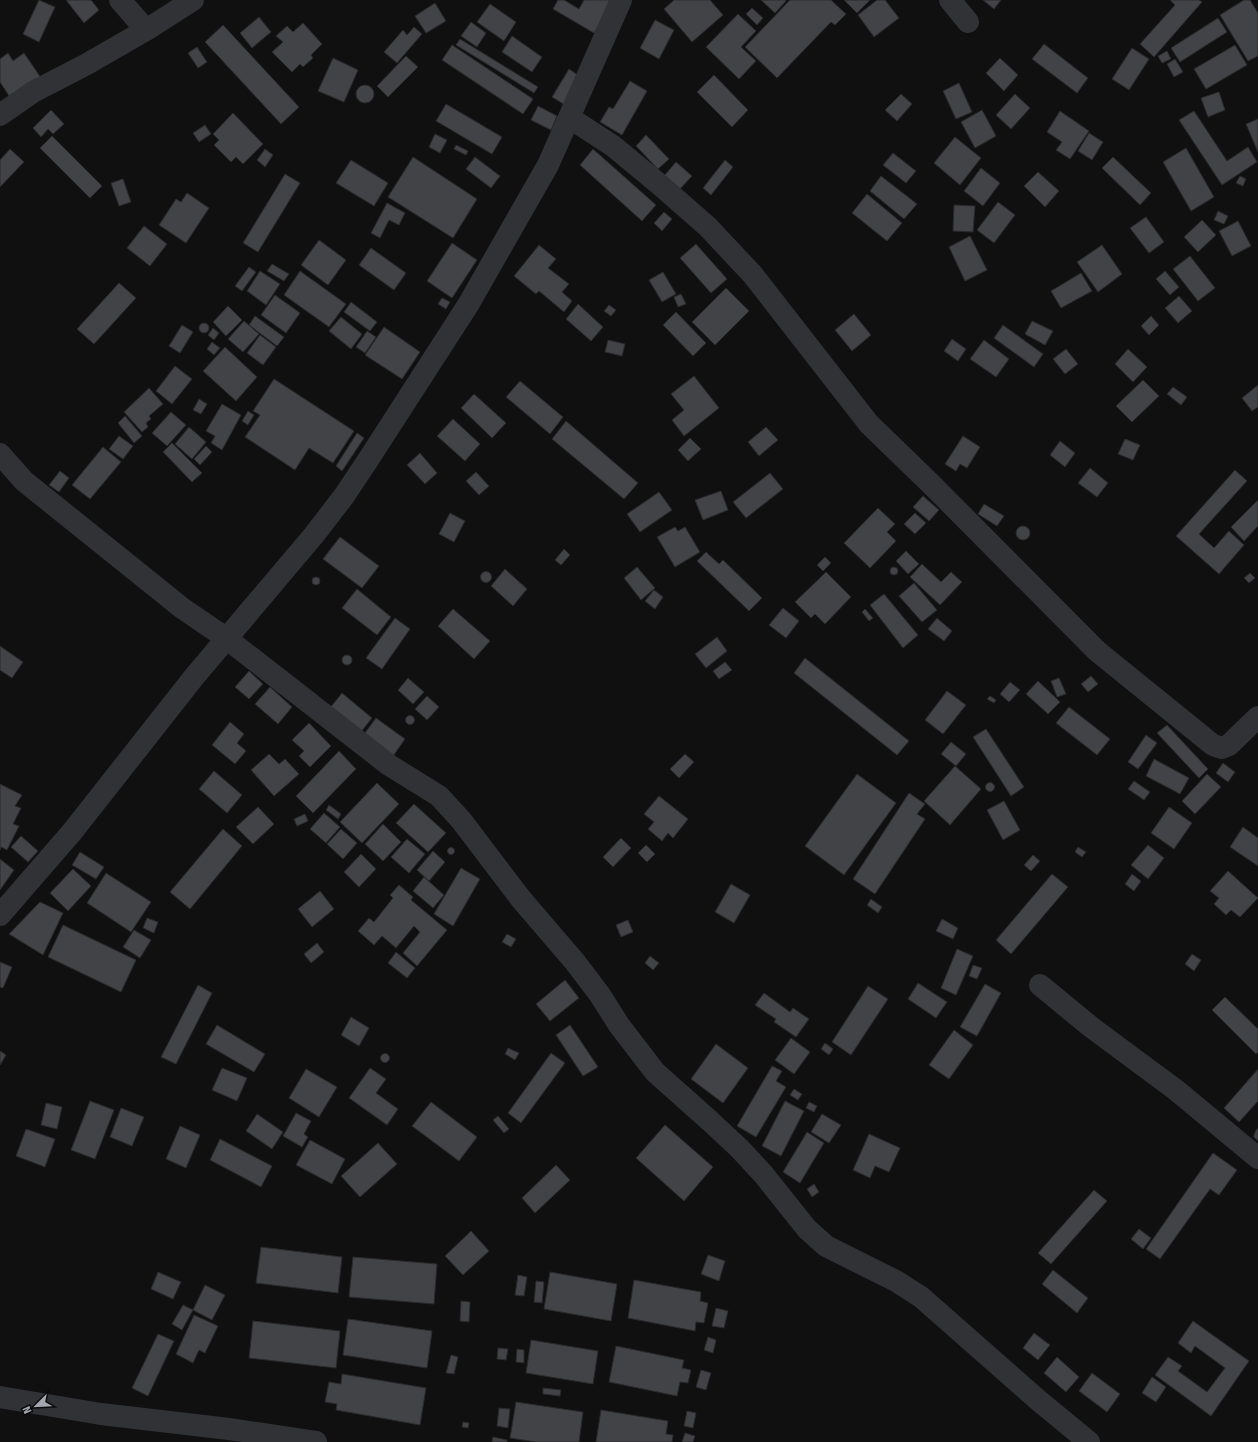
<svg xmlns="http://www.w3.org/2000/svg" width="1258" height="1442" font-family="'Fira Sans Condensed',sans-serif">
  <rect width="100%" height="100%" fill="#101011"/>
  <g fill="#424346" stroke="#2a2a2c">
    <polygon points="39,0 55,7 39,42 23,34"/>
    <polygon points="66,0 91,0 99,10 84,23"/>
    <polygon points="558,0 564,0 579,9 584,0 614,0 594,33 553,9"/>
    <polygon points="674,0 710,0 723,15 692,42 664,9"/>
    <polygon points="761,0 785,0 786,1 775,13"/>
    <polygon points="790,0 831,0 846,14 835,25 831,22 777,78 745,47"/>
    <polygon points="844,0 870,0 857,13"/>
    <polygon points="877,0 885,0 899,18 874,37 858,15"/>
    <polygon points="983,0 1001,0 994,9"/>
    <polygon points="1170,0 1199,0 1202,2 1154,57 1140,44 1175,5"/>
    <polygon points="1244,0 1250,0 1258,13 1258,56 1248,61 1220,15"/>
    <polygon points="435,3 446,21 426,33 415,16"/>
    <polygon points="490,4 516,22 504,41 477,22"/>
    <polygon points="752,8 763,18 757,25 746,14"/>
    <polygon points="738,14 756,31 741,47 756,61 739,79 706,47"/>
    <polygon points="259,17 271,32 252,48 240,33"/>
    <polygon points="1218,18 1227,32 1180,62 1171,48"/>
    <polygon points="655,20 674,30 659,59 640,48"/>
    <polygon points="471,22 486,33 477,47 461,36"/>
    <polygon points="303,23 322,44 311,55 313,58 303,67 300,64 292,72 272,52 283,42 276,36 287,26 293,32"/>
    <polygon points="223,25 299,107 281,124 205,42"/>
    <polygon points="414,27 422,34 397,63 384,52 403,30 407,35"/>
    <polygon points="512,36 542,57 532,72 502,52"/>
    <polygon points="460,39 538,87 534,93 456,45"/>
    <polygon points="1044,44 1088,78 1077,93 1032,59"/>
    <polygon points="452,45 533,99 523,114 442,60"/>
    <polygon points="1235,45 1247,65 1206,89 1194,69"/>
    <polygon points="197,47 207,62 198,68 188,53"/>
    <polygon points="1132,48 1149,59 1129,90 1112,79"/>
    <polygon points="1167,51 1171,59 1162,63 1158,56"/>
    <polygon points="8,53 13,61 24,53 41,78 11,99 0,82 0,59"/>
    <polygon points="406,56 418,67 388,97 377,86"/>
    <polygon points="333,58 358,70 344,102 318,91"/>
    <polygon points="1000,58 1018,75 1004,91 986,73"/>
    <polygon points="1175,59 1183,72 1174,77 1167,64"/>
    <polygon points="569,69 582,78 565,105 552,97"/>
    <polygon points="714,75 748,110 732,127 697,92"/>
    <polygon points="630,81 647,91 622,135 600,122 609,107 613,109"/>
    <polygon points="959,83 972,112 956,119 943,91"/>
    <circle cx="365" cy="94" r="9"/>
    <polygon points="1219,92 1225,110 1208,117 1201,98"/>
    <polygon points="901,94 912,104 897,121 885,110"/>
    <polygon points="1015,94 1030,108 1011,129 996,115"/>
    <polygon points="446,104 502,137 492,154 436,121"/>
    <polygon points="538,106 557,116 551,130 531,120"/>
    <polygon points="51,110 64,124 53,134 48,129 41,137 33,128"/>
    <polygon points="982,110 996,136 975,148 961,122"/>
    <polygon points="1060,111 1089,131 1070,159 1056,150 1062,142 1047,132"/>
    <polygon points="1194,111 1227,161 1248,147 1257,162 1222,185 1179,120"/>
    <polygon points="233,113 263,144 243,164 236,157 231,162 214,145 219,140 213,134"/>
    <polygon points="1258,119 1258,152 1246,124"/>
    <polygon points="205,125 211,134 199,142 193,133"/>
    <polygon points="1089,133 1103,142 1092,160 1078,151"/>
    <polygon points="435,134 447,140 440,153 429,147"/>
    <polygon points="646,135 669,159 658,169 636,146"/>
    <polygon points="52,136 102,186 90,198 40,148"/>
    <polygon points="955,137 981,158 960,185 934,163"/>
    <polygon points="456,145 468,151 466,155 454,149"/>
    <polygon points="1186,148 1214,197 1191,211 1163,162"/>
    <polygon points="10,149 24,162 0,187 0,160"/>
    <polygon points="265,149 273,155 265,167 257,160"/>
    <polygon points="593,149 656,205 642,221 580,165"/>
    <polygon points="893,153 916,171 906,183 883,165"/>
    <polygon points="413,157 477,199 453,238 388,197"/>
    <polygon points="475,157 500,176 491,188 466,169"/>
    <polygon points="1113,157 1151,193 1140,205 1102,168"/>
    <polygon points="351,160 388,183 374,206 336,183"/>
    <polygon points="725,160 733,167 711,195 703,188"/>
    <polygon points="676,162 692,176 679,190 664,176"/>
    <polygon points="981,168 1000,183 983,206 964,191"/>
    <polygon points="1038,172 1059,191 1045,207 1024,186"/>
    <polygon points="285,174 300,183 258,252 243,243"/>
    <polygon points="881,176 917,204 904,219 870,191"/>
    <polygon points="1240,176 1246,179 1243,186 1236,183"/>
    <polygon points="123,179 131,202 119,206 111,183"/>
    <polygon points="187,193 209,208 186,243 159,225 176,199 181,202"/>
    <polygon points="867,194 902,223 887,241 852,213"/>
    <polygon points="998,202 1015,215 994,243 977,230"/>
    <polygon points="387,203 405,213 399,225 389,220 380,238 371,233"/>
    <polygon points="954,205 975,206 973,232 953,231"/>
    <polygon points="1218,211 1228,216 1224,224 1214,220"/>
    <polygon points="664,212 672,219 662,231 654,223"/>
    <polygon points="1146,217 1164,242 1149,253 1130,228"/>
    <polygon points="1202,220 1216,235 1198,252 1184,237"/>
    <polygon points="1238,221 1251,246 1232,256 1219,231"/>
    <polygon points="144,226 167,244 150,266 127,248"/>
    <polygon points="970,236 987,270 965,281 949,247"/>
    <polygon points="319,240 346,260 328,285 301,265"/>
    <polygon points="452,243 477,260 452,298 427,281"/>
    <polygon points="696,244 727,279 711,293 680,258"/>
    <polygon points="539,245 556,259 548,268 569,284 562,292 572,301 564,312 539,291 536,294 514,276"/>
    <polygon points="1102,245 1122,274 1098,292 1077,262"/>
    <polygon points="371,248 406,273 394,290 359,265"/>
    <polygon points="1190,256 1215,288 1198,301 1173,269"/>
    <polygon points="272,264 289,274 284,281 267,271"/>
    <polygon points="249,267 256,272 242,291 235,286"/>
    <polygon points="260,271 280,284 266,305 247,291"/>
    <polygon points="300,271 346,304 329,327 284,295"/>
    <polygon points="1165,271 1179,287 1170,295 1156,279"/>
    <polygon points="663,272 676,294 662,302 649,280"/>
    <polygon points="1081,273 1092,291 1061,308 1051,291"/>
    <polygon points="119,283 136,298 94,344 77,329"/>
    <polygon points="726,288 749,311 715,345 692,322"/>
    <polygon points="681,294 686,304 678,307 674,297"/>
    <polygon points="275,295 300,313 286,333 261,315"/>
    <polygon points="1179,296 1192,311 1178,323 1165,308"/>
    <polygon points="442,298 450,302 446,309 438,304"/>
    <polygon points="351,302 377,322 370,331 344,312"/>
    <polygon points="578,304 603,327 591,341 566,319"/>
    <polygon points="609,305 616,310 611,316 604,311"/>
    <polygon points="228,306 242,320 226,336 213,322"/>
    <polygon points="676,312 706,343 693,356 663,325"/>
    <polygon points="854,314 871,335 852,351 835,330"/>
    <polygon points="255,316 284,337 277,346 249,325"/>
    <polygon points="1151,316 1159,325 1149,335 1141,326"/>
    <polygon points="341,317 362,334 351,349 329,331"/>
    <polygon points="244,321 259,334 243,352 228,339"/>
    <polygon points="1032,321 1053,331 1045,345 1025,334"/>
    <circle cx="204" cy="328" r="5"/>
    <polygon points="182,325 193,332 180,353 169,346"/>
    <polygon points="1003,325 1043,354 1034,367 994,338"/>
    <polygon points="384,327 420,352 402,379 365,355"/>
    <polygon points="213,328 219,333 214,340 208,335"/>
    <polygon points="367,331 376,337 365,353 356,347"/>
    <polygon points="260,335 276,347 263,365 247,353"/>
    <polygon points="952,339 966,349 958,361 944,351"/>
    <polygon points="608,340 625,344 622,356 605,352"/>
    <polygon points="984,340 1009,359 996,377 970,359"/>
    <polygon points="212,342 220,348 214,355 207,349"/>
    <polygon points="225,347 257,377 236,401 203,371"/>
    <polygon points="1066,349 1078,364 1065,374 1053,359"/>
    <polygon points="1128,349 1147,367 1133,382 1115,364"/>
    <polygon points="175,366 192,379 172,404 156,391"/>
    <polygon points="694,376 719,408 684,436 672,420 684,410 671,394"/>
    <polygon points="274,379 354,431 333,463 309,448 295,470 245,437 260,415 253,411"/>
    <polygon points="1143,380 1159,396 1132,422 1116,406"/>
    <polygon points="520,381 563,417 550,434 506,397"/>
    <polygon points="1258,385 1258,407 1252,411 1242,398"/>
    <polygon points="1173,387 1187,397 1181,405 1167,394"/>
    <polygon points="149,388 163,404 149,416 151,419 146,423 148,427 142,432 124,412"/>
    <polygon points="474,394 506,423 492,438 461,408"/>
    <polygon points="199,399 207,404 201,414 193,410"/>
    <polygon points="222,404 241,415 222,450 211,443 215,436 206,431"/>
    <polygon points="248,411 254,415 248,425 242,421"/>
    <polygon points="171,412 186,425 167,446 152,433"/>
    <polygon points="125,416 142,436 134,443 118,423"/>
    <polygon points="453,419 480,444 465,461 437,436"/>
    <polygon points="566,421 638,483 624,499 552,439"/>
    <polygon points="189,427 206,442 192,459 175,444"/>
    <polygon points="766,427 778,440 759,456 748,442"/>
    <polygon points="357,433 364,438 342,471 336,466"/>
    <polygon points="119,436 133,446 123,459 109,449"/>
    <polygon points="963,436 980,447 967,468 960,464 956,471 945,464"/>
    <polygon points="690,438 701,449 688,461 678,450"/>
    <polygon points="1125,439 1140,445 1133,460 1118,454"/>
    <polygon points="1060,441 1075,453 1065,467 1050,455"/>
    <polygon points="172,443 202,473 192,482 163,452"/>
    <polygon points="206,446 212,452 200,465 194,459"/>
    <polygon points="103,447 121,462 90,499 72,485"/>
    <polygon points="420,453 437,473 425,484 407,465"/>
    <polygon points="1090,468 1108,483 1097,497 1078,483"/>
    <polygon points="1235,470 1247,481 1199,534 1214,548 1229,531 1244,545 1219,574 1176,536"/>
    <polygon points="60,471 69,478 59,492 49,485"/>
    <polygon points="476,472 489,486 479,495 466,481"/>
    <polygon points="770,473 783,489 746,518 733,502"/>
    <polygon points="721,491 728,510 703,520 695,500"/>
    <polygon points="659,492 672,510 640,532 627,514"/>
    <polygon points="923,496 939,510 929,521 913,507"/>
    <polygon points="1258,500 1258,526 1244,541 1231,527"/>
    <polygon points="984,504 1004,516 997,526 978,514"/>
    <polygon points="878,508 895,524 887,532 896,541 870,568 844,543"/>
    <polygon points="450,513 465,521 454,542 439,534"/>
    <polygon points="915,513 926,523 915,534 904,524"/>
    <circle cx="1023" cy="533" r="7"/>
    <polygon points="675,527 678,531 685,527 700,552 675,567 657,537"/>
    <polygon points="340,537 379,566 362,588 323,559"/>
    <polygon points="564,549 570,555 561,565 555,560"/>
    <polygon points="906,551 919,564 908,574 896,561"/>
    <polygon points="706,552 719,564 723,560 762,598 749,611 697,561"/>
    <polygon points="825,557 831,563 823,571 817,565"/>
    <polygon points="922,564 941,582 951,572 962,582 940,605 910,577"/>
    <circle cx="894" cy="571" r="4"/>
    <polygon points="637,567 655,588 641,600 624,578"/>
    <polygon points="505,569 527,589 513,606 491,586"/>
    <circle cx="486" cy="577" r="5.5"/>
    <polygon points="826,572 851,597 825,624 815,614 811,618 795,602"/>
    <polygon points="1250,573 1255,578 1249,583 1244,578"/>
    <circle cx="316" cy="581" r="4"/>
    <polygon points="914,583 937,610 922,622 899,596"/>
    <polygon points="357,589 391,617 377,635 342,608"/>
    <polygon points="654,590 663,597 655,609 645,601"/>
    <polygon points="884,594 918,635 903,648 870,605"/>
    <polygon points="783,608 799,621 786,638 769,625"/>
    <polygon points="453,609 490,641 474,659 438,626"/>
    <polygon points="865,609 873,618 869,621 862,612"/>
    <polygon points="395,618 410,629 382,669 366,658"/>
    <polygon points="937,618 952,631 944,641 928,629"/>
    <polygon points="717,637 727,651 706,668 695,654"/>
    <polygon points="0,646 23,662 12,678 0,670"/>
    <circle cx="347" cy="660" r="5"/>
    <polygon points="805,658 909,741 897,755 794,673"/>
    <polygon points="725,662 732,670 719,679 713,671"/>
    <polygon points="249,671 263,684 249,699 235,687"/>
    <polygon points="1091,676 1098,684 1088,692 1081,684"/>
    <polygon points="408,678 424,692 413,704 398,690"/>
    <polygon points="1059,678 1066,694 1057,697 1051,681"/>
    <polygon points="1038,681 1060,702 1048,714 1026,694"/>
    <polygon points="1010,682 1020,690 1009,702 1000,694"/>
    <polygon points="270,687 292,707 278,724 255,704"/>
    <polygon points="947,691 966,705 943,734 925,720"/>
    <polygon points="342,693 372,718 360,733 330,708"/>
    <polygon points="427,696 439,707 427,720 415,709"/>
    <polygon points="990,696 996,700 994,703 987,699"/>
    <polygon points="1069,707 1110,739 1097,755 1056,723"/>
    <circle cx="410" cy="720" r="4.5"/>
    <polygon points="376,718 405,739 391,759 362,737"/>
    <polygon points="230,722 244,734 237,743 246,751 235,764 212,745"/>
    <polygon points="309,723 331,746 310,767 299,756 304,751 292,740"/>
    <polygon points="1167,725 1208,769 1199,778 1157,733"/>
    <polygon points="986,729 1024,787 1011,796 973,737"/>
    <polygon points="1146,735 1157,743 1138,769 1128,762"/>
    <polygon points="951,742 966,754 956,766 941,754"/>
    <polygon points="339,751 356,769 313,813 296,796"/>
    <polygon points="269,754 279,764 285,759 299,774 274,796 251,770"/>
    <polygon points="685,754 694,762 679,778 670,769"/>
    <polygon points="1154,759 1189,778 1180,794 1146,776"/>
    <polygon points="1223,763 1235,772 1228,782 1216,773"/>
    <polygon points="955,766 981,789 950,825 924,801"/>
    <polygon points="214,771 242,795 227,813 199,789"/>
    <polygon points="857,774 896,803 844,875 805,846"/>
    <polygon points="1207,774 1221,787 1195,814 1182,801"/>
    <polygon points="1134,781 1150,792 1144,800 1128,789"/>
    <circle cx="990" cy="787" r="4.5"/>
    <polygon points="377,783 399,804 362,843 340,822"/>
    <polygon points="0,784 22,795 15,806 21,808 13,824 19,826 7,850 1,847 0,850"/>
    <polygon points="909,793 925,804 917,814 925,819 875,894 853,879"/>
    <polygon points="659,796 688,819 673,838 668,833 662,841 648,829 654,822 644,814"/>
    <polygon points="1004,801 1020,830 1003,840 987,810"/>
    <polygon points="414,804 446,833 428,852 396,823"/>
    <polygon points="329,805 341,814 338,819 326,810"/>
    <polygon points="258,807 274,824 253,844 236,827"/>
    <polygon points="1169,807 1192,823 1174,849 1151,833"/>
    <polygon points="324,813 340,827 326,843 310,829"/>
    <polygon points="305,814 308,821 297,826 294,819"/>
    <polygon points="383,824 401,842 383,861 365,844"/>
    <polygon points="1243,827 1258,838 1258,866 1230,847"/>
    <polygon points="223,829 242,846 190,909 170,892"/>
    <polygon points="341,829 357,843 343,859 327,844"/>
    <polygon points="21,836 38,851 28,862 11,847"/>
    <polygon points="621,838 631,848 613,867 603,857"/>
    <polygon points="407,839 425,854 409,873 391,857"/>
    <polygon points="646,845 655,854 647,862 638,853"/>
    <polygon points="1148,845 1164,858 1148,879 1131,865"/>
    <polygon points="1078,847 1086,852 1082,857 1075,852"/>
    <circle cx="451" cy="851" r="3.5"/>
    <polygon points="433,851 445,862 429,881 417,870"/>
    <polygon points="80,852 104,867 96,879 72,865"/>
    <polygon points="361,854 376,869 359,887 344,872"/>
    <polygon points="1033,855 1040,861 1031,871 1024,865"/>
    <polygon points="0,859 14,870 0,890"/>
    <polygon points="461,868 480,879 453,926 434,914"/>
    <polygon points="73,869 91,886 68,911 50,893"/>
    <polygon points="1228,871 1258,898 1240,917 1231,910 1226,915 1214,904 1219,898 1210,891"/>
    <polygon points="106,873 151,902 131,932 87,903"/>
    <polygon points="1052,874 1068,887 1011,954 996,940"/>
    <polygon points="1132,874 1141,881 1134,891 1125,884"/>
    <polygon points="424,877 444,895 433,908 413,891"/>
    <polygon points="731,884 750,895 734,923 715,912"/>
    <polygon points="399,885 413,897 411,900 447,930 417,966 403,953 420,932 414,926 396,948 382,936 374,945 358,931 369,918 374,922 393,898 390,895"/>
    <polygon points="320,891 334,909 312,927 298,909"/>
    <polygon points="871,899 882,907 878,913 867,905"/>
    <polygon points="40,902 63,913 43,955 9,934"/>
    <polygon points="147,918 158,922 154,933 143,928"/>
    <polygon points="942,919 958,928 953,939 936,931"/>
    <polygon points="628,920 633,932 621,937 616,925"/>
    <polygon points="63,925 136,960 121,992 48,957"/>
    <polygon points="134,930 151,940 140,958 123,947"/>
    <polygon points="507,934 516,939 511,947 502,942"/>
    <polygon points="317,943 324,952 311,963 304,954"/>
    <polygon points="957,949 973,956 956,995 941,988"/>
    <polygon points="396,952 415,968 407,978 388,963"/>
    <polygon points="1192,954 1201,960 1194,971 1185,964"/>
    <polygon points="650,956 659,963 653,970 645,963"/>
    <polygon points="0,962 12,967 3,988 0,987"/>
    <polygon points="973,965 982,968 977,979 969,976"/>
    <polygon points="565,980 579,998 550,1021 536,1004"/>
    <polygon points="918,983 947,1002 936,1018 908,999"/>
    <polygon points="985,984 1001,993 977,1036 960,1027"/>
    <polygon points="198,985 212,993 176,1064 161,1057"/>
    <polygon points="868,986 888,999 851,1055 832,1042"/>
    <polygon points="764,993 790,1012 793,1008 809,1019 796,1037 774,1022 776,1019 755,1005"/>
    <polygon points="1225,997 1258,1029 1258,1052 1256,1054 1212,1010"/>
    <polygon points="351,1017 369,1028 359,1046 341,1035"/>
    <polygon points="217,1025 265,1054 254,1072 206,1044"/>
    <polygon points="570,1025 598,1067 583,1076 556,1035"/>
    <polygon points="954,1030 973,1045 949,1079 929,1065"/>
    <polygon points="791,1038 810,1052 794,1074 775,1060"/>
    <polygon points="825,1043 833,1049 829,1055 821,1049"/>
    <polygon points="716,1044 748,1068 723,1103 691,1079"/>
    <polygon points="508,1048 519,1053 515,1060 505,1054"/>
    <polygon points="0,1051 6,1055 0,1065"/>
    <polygon points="551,1053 565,1063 521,1123 508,1113"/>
    <circle cx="385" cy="1058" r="4.5"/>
    <polygon points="772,1066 782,1071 776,1081 786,1087 756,1137 737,1126"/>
    <polygon points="222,1068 247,1078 237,1101 212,1090"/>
    <polygon points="370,1068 386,1079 376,1093 398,1109 387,1125 349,1098"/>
    <polygon points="306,1069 337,1087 319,1117 289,1098"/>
    <polygon points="1258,1069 1258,1101 1239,1122 1224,1108"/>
    <polygon points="794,1089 802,1094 798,1100 790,1095"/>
    <polygon points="90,1101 114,1110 95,1159 71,1150"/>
    <polygon points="785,1101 804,1111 781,1156 762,1146"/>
    <polygon points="431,1102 477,1137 459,1161 412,1126"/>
    <polygon points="809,1102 817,1106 814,1112 806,1108"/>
    <polygon points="46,1103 62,1107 57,1129 41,1125"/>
    <polygon points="121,1108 144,1117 132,1146 110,1137"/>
    <polygon points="296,1113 311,1121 304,1134 308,1137 302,1147 283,1136"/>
    <polygon points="257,1114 283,1132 272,1149 246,1131"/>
    <polygon points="822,1114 841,1125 829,1143 811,1132"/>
    <polygon points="498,1116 509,1129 504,1133 493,1120"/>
    <polygon points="665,1125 713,1167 684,1201 636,1158"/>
    <polygon points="180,1126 200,1135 186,1168 166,1159"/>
    <polygon points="1258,1128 1258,1141 1254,1137 1254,1135 1256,1130"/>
    <polygon points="26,1129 55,1139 45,1167 16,1156"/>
    <polygon points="807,1132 824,1143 800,1183 783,1172"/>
    <polygon points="869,1134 900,1148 889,1172 875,1166 870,1178 853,1170"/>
    <polygon points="220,1139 272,1166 261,1187 210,1160"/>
    <polygon points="310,1140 345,1159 332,1184 296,1165"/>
    <polygon points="378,1143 397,1164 360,1197 341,1176"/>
    <polygon points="1213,1153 1237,1170 1219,1195 1210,1189 1160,1259 1146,1249"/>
    <polygon points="556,1165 570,1180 535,1213 522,1198"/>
    <polygon points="814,1184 819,1192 812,1197 807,1189"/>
    <polygon points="1094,1190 1107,1201 1051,1264 1038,1253"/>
    <polygon points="1139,1229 1151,1238 1143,1249 1131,1239"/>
    <polygon points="471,1231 489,1251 463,1275 445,1256"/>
    <polygon points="261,1247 342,1257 338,1293 256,1283"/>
    <polygon points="708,1255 725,1261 719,1281 701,1274"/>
    <polygon points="353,1257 437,1264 434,1304 349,1297"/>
    <polygon points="1053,1270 1088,1298 1077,1313 1042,1284"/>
    <polygon points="158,1272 181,1282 173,1299 151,1289"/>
    <polygon points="550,1272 617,1284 611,1321 544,1309"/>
    <polygon points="518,1275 527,1277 524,1296 515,1295"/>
    <polygon points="634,1280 701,1292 700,1301 708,1303 704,1323 696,1322 695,1331 628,1318"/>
    <polygon points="536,1281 544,1282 542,1303 534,1302"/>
    <polygon points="205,1285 225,1295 212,1320 193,1310"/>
    <polygon points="461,1301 470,1302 469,1322 460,1321"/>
    <polygon points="183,1305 193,1310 182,1330 172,1324"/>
    <polygon points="716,1308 728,1311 724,1328 712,1326"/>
    <polygon points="194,1315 218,1326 205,1353 199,1350 193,1363 176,1354"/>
    <polygon points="348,1319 432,1331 427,1368 343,1355"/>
    <polygon points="253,1321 340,1331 336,1368 249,1358"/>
    <polygon points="1193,1321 1249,1361 1211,1416 1155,1375 1168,1357 1182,1366 1178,1371 1207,1392 1225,1368 1195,1346 1191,1353 1178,1343"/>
    <polygon points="1034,1333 1050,1345 1038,1360 1023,1348"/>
    <polygon points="158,1334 174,1341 148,1396 132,1388"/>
    <polygon points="708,1337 716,1340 713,1353 704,1350"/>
    <polygon points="531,1340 598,1351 593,1384 526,1373"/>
    <polygon points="616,1346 684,1360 682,1368 691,1370 688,1383 680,1382 677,1396 609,1382"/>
    <polygon points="498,1348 508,1349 506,1360 497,1359"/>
    <polygon points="517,1349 524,1350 524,1363 516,1362"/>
    <polygon points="451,1355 458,1357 454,1374 446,1373"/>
    <polygon points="1057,1357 1079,1377 1066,1392 1044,1373"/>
    <polygon points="701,1370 711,1373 706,1390 696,1387"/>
    <polygon points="1092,1373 1120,1394 1107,1412 1079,1391"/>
    <polygon points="342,1374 426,1388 420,1425 336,1410 337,1404 325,1402 329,1382 341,1384"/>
    <polygon points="1152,1377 1166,1387 1156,1402 1142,1393"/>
    <polygon points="543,1388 561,1390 560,1396 543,1394"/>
    <polygon points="516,1402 583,1412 579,1442 536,1442 510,1438"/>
    <polygon points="499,1408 510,1409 508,1428 497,1426"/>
    <polygon points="601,1410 668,1421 666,1434 673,1435 672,1442 596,1442"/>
    <polygon points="687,1411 696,1413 693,1428 684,1426"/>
    <polygon points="463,1422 469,1423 468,1428 462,1427"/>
    <polygon points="685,1433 695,1436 693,1442 682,1442"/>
    <polygon points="493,1437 507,1440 507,1442 492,1442"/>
  </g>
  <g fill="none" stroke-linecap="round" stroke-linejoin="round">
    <g stroke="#313235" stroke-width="22">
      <polyline points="120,0 146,30"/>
      <polyline points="950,0 968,22"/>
      <polyline points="0,115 33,92 87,64 146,30 193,0"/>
      <polyline points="570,118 613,146 659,184 708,227 753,275 869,424 931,484 1097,651 1213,745 1222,748 1229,745 1258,717"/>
      <polyline points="0,454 24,481 182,608 226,638 389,765 439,796 461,820 521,899 575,962 600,995 619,1025 655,1072 710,1121 740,1149 764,1175 807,1229 826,1246 896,1281 921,1297 1038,1400 1089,1442"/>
      <polyline points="0,915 72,832 194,677 314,535 344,496 368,460 468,305 548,165 621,0"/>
      <polyline points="1040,985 1091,1027 1176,1090 1258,1158"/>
      <polyline points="0,1397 101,1414 229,1429 316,1442"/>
    </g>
  </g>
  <g transform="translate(36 1406) rotate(246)" stroke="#0b0b0c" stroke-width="3" paint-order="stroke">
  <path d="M0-3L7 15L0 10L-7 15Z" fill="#a3a8b0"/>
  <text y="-6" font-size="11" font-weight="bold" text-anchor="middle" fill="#a3a8b0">N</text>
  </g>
</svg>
